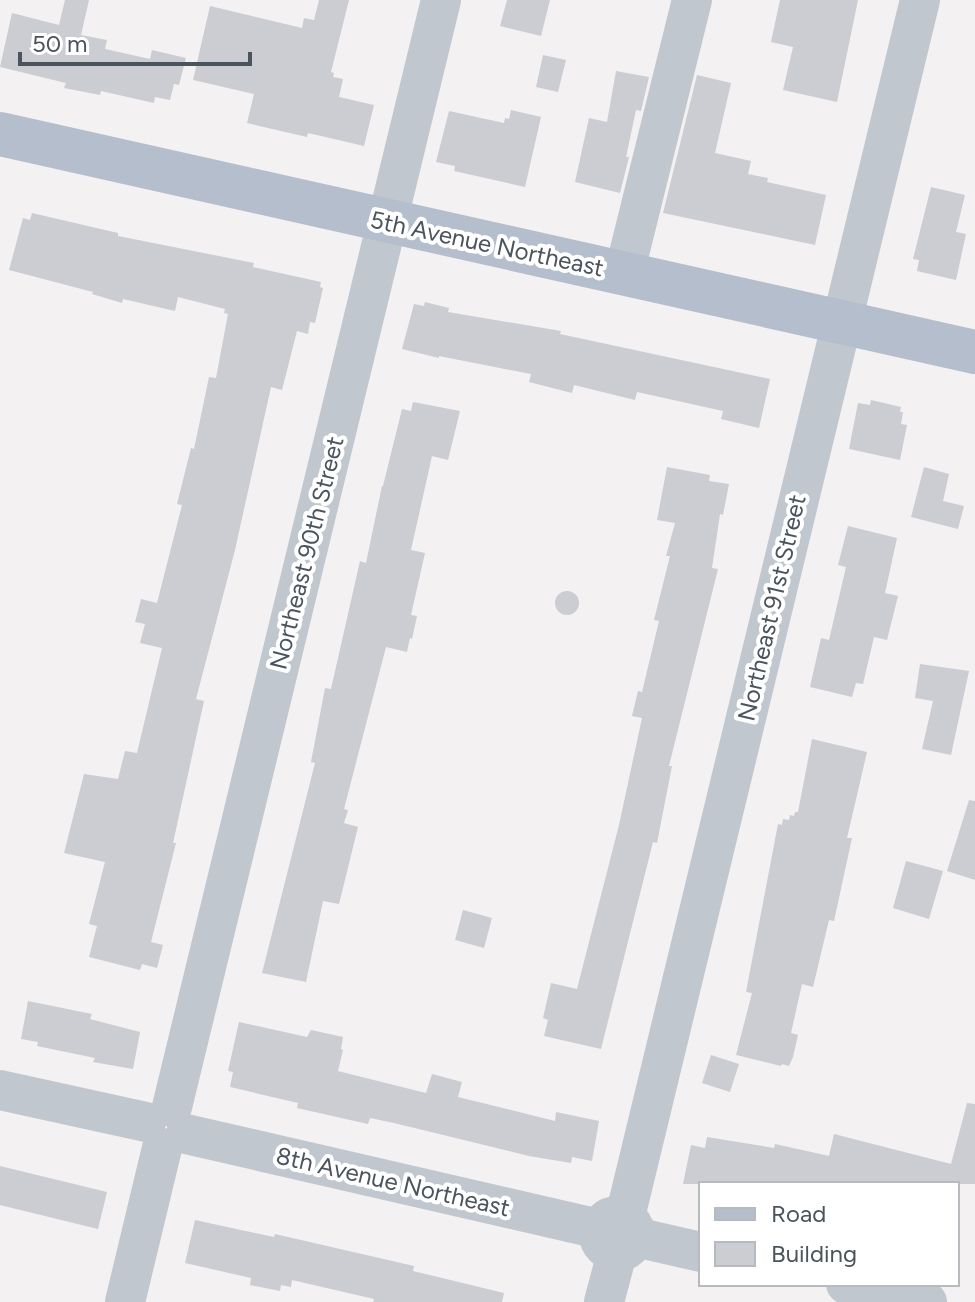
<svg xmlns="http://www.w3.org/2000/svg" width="975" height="1302" font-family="Figtree,sans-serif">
  <rect width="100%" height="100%" fill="#f3f1f1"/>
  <g fill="#cbcdd3">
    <polygon points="65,0 89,0 81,35 107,40 105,49 150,59 152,50 186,58 179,85 174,84 170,100 155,97 154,103 101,91 100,95 64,88 66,83 0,67 12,13 59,25"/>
    <polygon points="319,0 349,0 331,72 334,73 333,77 343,79 339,97 374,105 364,146 308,133 307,137 247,123 254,94 193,80 210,6 302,28 304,18 314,20"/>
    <polygon points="507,0 550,0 541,36 500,26"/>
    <polygon points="780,0 858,0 837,102 783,90 793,47 771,42"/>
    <polygon points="543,55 566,60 558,92 536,87"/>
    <polygon points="616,71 649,77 641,111 636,110 626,157 629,157 620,193 575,182 589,118 607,122"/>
    <polygon points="697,75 731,83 715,153 751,161 748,174 768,178 767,182 826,195 815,245 663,213"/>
    <polygon points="511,110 541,117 525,187 454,171 455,166 436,162 449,111 504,123 505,118 509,119"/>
    <polygon points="931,187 965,195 956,232 966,234 956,280 917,271 919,260 913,259"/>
    <polygon points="32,213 118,233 118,236 254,263 253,267 321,282 320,287 323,288 315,323 310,322 308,334 297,331 282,390 271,387 235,550 196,699 204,701 173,843 176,843 151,942 163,945 157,968 142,964 140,970 89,957 97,926 89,924 105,862 64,853 84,774 118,779 125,751 137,753 162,648 140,643 145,624 135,622 141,599 157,603 182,505 177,504 191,448 194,449 209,377 216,378 228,314 224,313 225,309 178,297 175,311 123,299 122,303 92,294 93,292 9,270 23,218 30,220"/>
    <polygon points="425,302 449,308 448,312 561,331 560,334 770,379 759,428 721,419 723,411 637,392 635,400 574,385 572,393 529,382 531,374 439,356 439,358 402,349 414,304 424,306"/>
    <polygon points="871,400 901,407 900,412 903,412 901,424 907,425 900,460 849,449 858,403 870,405"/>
    <polygon points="413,402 460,411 448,460 432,456 411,550 425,553 411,615 417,616 412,639 410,638 407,652 386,647 344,809 348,810 344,823 358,827 339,904 323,901 306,982 262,973 315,763 311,762 325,688 331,689 360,561 366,563 382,486 383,486 402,409 411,411"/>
    <polygon points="667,467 710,475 709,481 729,484 723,515 720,514 712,568 718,569 669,766 672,766 657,843 653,842 601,1049 544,1036 548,1020 543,1018 551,983 577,989 619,825 642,718 632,716 638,691 642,692 659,621 654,620 670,556 666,556 675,523 657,520"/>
    <polygon points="924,467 949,474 943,501 964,506 958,529 911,517"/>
    <polygon points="848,526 897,538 885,593 898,596 887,640 874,637 863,684 856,683 852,697 810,687 821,638 829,640 846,567 838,565"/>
    <circle cx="567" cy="603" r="12"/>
    <polygon points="920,664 969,671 951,755 922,749 933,701 915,698"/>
    <polygon points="812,739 867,752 847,838 852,838 834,921 829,920 813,987 802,984 791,1033 798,1035 793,1057 789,1066 782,1064 781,1066 736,1055 752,993 746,992 778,824 782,825 783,819 789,820 790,815 794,816 795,812 798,812"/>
    <polygon points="969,800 975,801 975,880 947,871"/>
    <polygon points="906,861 943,871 929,919 893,908"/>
    <polygon points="463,910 492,918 484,948 455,940"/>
    <polygon points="28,1001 92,1014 90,1019 140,1032 133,1069 93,1062 95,1058 37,1046 38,1042 21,1039"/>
    <polygon points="239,1022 307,1037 311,1030 343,1037 341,1049 343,1050 338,1071 426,1093 432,1074 462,1082 458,1097 555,1121 556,1112 599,1121 592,1161 572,1157 571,1163 529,1156 394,1123 370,1118 368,1124 297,1108 298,1103 230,1087 233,1072 228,1071"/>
    <polygon points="711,1055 739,1064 730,1092 702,1083"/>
    <polygon points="967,1103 975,1104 975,1184 683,1184 691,1145 705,1148 707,1137 774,1148 775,1144 829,1156 834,1134 951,1164"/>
    <polygon points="0,1166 107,1192 98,1229 0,1205"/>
    <polygon points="195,1220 274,1237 275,1234 414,1266 413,1271 504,1293 502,1302 373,1302 374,1299 292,1280 291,1287 281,1285 280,1291 250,1285 251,1278 185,1263"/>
  </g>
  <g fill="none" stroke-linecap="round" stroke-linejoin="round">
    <g stroke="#c1c7ce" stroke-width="40">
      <polyline points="624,274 692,0"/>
      <polyline points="0,1090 146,1122"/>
      <polyline points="172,1107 441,0"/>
      <polyline points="186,1134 599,1229"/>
      <circle cx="617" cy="1234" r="18"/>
      <polyline points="625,1217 920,0"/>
      <polyline points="635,1237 701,1252"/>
      <polyline points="846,1284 927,1302"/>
      <polyline points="125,1302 162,1148"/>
      <polyline points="604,1302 617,1253"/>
    </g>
    <polyline stroke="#b4becc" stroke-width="44" points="0,134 975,352"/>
  </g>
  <g text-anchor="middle" stroke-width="8" stroke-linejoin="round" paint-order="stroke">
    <g font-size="24" fill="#4b535c" stroke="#fff">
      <text transform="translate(487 244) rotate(12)" y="8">5th Avenue Northeast</text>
      <text transform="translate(307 553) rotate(-76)" y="8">Northeast 90th Street</text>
      <text transform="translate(772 608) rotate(-77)" y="8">Northeast 91st Street</text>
      <text transform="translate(393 1182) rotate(13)" y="8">8th Avenue Northeast</text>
    </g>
  </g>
  <rect x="699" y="1182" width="260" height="104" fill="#ffffff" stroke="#b7babe" stroke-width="2"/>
  <rect x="715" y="1208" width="40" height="12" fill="#b4becc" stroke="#b7babe" stroke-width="2"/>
  <text x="771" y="1222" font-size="24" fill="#4b535c">Road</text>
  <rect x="715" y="1242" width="40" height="24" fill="#cbcdd3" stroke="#b7babe" stroke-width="2"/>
  <text x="771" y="1262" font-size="24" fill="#4b535c">Building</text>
  <path d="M20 52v12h230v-12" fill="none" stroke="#4b535c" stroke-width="4"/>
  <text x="32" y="52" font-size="24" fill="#4b535c" stroke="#ffffff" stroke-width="6" paint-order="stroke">50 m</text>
</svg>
